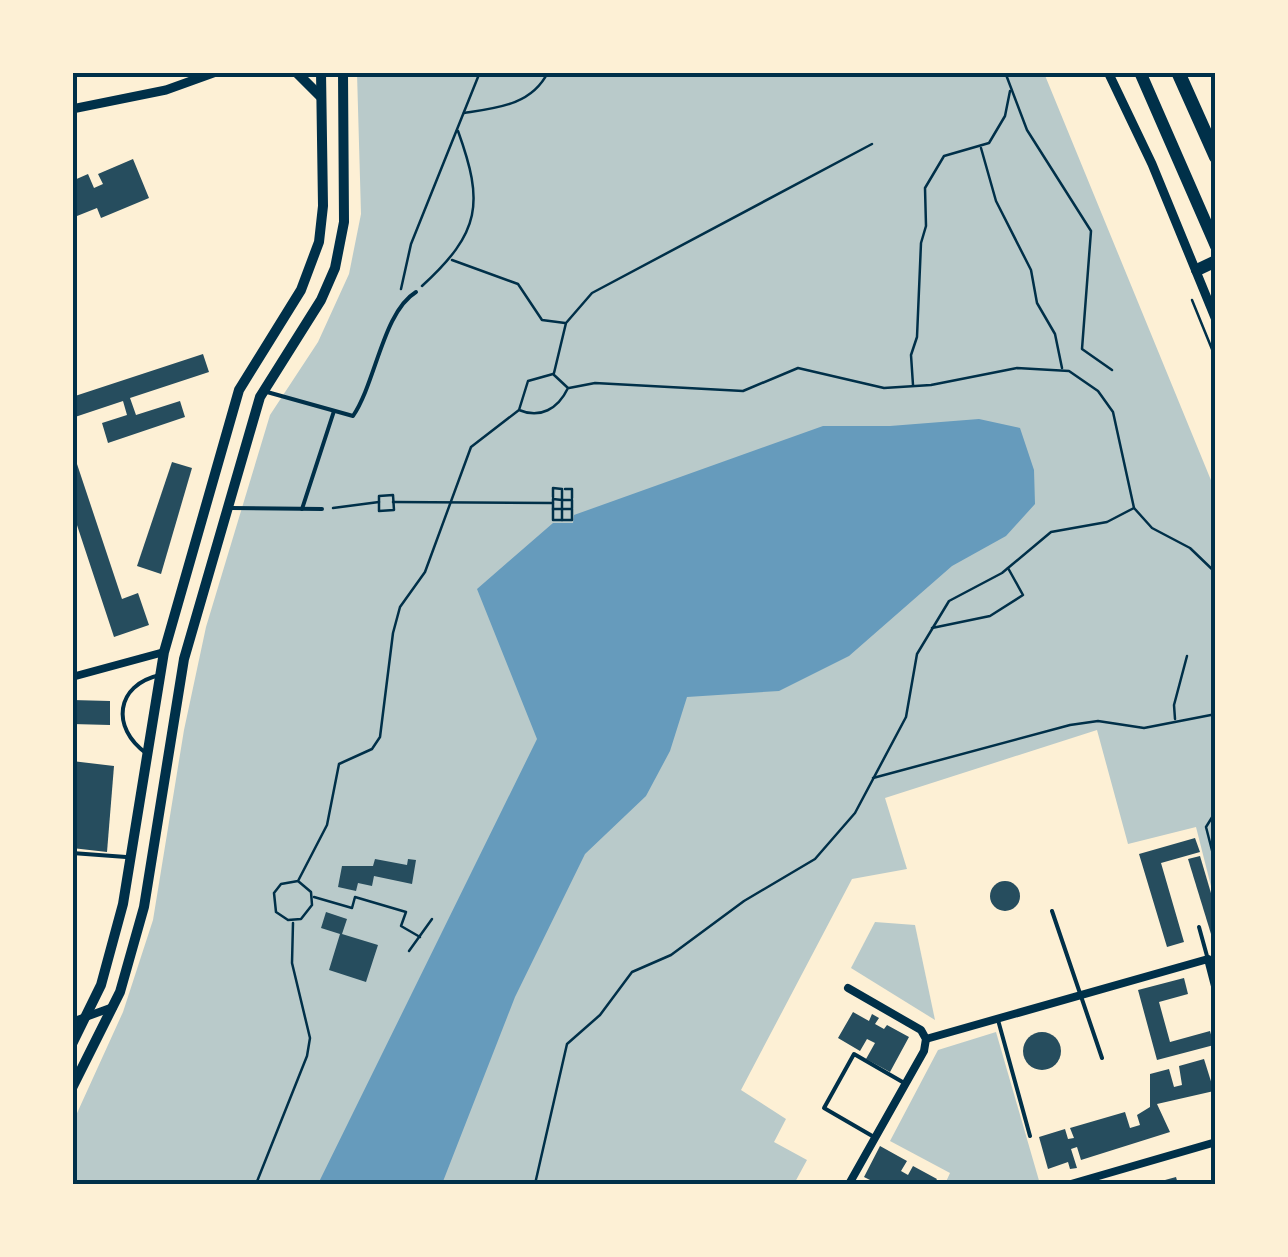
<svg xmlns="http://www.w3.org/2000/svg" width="1288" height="1257" font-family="Poppins,sans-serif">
  <rect width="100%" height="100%" fill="#fdf0d5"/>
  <g fill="#b9caca">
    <polygon points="357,73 1044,73 1215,490 1215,902 1196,827 1128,844 1097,730 885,798 907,869 852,879 741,1090 786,1119 774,1142 807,1160 794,1184 73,1184 73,1122 123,1012 153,920 184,730 206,627 270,415 318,342 349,274 361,214"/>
    <polygon points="875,922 915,925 935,1020 851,968"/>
    <polygon points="996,1032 1040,1184 945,1184 950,1173 890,1141 938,1050"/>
  </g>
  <polygon fill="#669bbc" points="979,419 1020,428 1034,470 1035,504 1006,536 952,566 849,656 779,691 687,697 670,751 646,796 585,854 515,997 442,1184 318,1184 537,739 477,589 553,523 573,523 574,515 823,426 890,426"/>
  <g fill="#264d5e">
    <polygon points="133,159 149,198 101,218 97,208 72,218 72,181 88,174 94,188 103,184 98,174"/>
    <polygon points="203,354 209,372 130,398 136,415 180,401 185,417 108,443 102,423 127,415 123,401 72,418 72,397"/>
    <polygon points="72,449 122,599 138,593 149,625 114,637 72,510"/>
    <polygon points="172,462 192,468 161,574 137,566"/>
    <polygon points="72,700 110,701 110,725 72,724"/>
    <polygon points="72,761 114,766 107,852 72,848"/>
    <polygon points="1195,838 1200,852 1161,863 1184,942 1167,947 1139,854"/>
    <polygon points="1200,856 1216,910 1216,932 1211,934 1188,859"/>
    <polygon points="375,859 407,865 408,859 416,860 412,884 374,876 372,886 358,883 356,891 338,887 342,866 373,866"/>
    <circle cx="1005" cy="896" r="15"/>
    <polygon points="326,912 347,919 342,934 378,945 366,982 329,970 340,934 321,928"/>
    <polygon points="1184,978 1188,994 1159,1002 1170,1042 1210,1031 1214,1045 1157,1060 1138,990"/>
    <polygon points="853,1012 869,1021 872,1014 879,1018 875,1024 884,1029 887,1025 909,1037 890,1072 866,1059 875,1043 867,1039 860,1051 838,1038"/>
    <circle cx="1042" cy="1051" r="19"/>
    <polygon points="1204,1059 1214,1091 1157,1104 1170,1132 1081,1160 1077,1147 1071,1149 1077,1168 1070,1169 1068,1162 1048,1169 1039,1137 1065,1129 1068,1139 1074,1138 1070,1128 1125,1112 1130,1128 1140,1125 1137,1115 1150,1107 1150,1074 1169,1069 1174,1087 1182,1085 1179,1066"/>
    <polygon points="880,1146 907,1161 901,1171 908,1175 913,1166 937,1179 934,1184 878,1184 864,1177"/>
    <polygon points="1176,1177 1178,1184 1154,1184 1154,1183"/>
  </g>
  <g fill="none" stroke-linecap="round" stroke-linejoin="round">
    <g stroke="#003049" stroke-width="2.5">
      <polyline points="1005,72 1027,130 1091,231 1082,349 1112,370"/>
      <path d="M464,113c33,-5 68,-8 84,-41"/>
      <polyline points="981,148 996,201 1031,270 1037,303 1055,334 1062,368"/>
      <polyline points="452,260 518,284 542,320 565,323"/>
      <path d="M422,286c59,-54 62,-83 36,-155"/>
      <polyline points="401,289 411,244 480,72"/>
      <polyline points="1192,300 1216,359"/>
      <polyline points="554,373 566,323 592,293 872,144"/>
      <polyline points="913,385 911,355 917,337 921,243 926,226 925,188 944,156 989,143 1005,116 1010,91"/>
      <polyline points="569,388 595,383 743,391 798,368 884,388 931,385 1017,368 1069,371 1098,391 1113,412 1134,508 1152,528 1190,548 1216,573"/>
      <polyline points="565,489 572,489 572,498"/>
      <polygon points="393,495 394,510 379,511 379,496"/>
      <polyline points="553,497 553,488 562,489 562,500 572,500 572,508"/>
      <polyline points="393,502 553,503"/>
      <polyline points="333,508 379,502"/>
      <polyline points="553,509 553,499 562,500 562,509 572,509 572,520 562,520"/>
      <rect x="553" y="509" width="9" height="11"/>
      <polyline points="932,628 990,616 1023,595 1008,568"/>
      <polyline points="1175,719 1174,705 1187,656"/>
      <polyline points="873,778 1070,725 1098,721 1144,728 1216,714"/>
      <polyline points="1216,811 1206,827 1216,866"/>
      <path d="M298,881l13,11 1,13 -11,14 -13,1 -12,-8 -2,-19 7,-9 17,-3 29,-56 12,-61 33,-15 8,-12 13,-104 7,-26 25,-35 46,-125 48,-37 9,-29 25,-7 15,14c-10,21 -28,31 -49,22"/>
      <polyline points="314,897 352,908 355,897 406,912 401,926 420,937"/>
      <polyline points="409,951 432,919"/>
      <polyline points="256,1184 307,1056 310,1038 292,963 293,923"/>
      <polyline points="535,1184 567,1044 600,1015 632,972 671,955 744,901 815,859 855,813 906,717 917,654 949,601 1002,573 1051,532 1107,522 1134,508"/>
    </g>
    <g stroke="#003049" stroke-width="4">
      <path d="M267,392l86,24c23,-34 30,-104 63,-124"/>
      <polyline points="231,508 322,509"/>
      <polyline points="302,509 334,411"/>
      <path d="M146,753c-35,-25 -31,-68 14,-78"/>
      <polyline points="72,853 126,857"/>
      <polyline points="1052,911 1102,1058"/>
      <polyline points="1199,927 1207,956"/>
      <polyline points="998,1020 1030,1136"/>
      <polyline points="874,1137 824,1108 854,1054 906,1084"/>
    </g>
    <g stroke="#003049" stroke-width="8">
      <polyline points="72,677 164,652"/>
      <polyline points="848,988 921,1030 926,1039 924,1051 849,1184"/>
      <polyline points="72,1022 113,1007"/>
      <polyline points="926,1039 1208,959 1216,990"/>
      <polyline points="1071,1184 1216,1142"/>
    </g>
    <g stroke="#003049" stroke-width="9">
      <polyline points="1108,72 1152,164 1216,320"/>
      <polyline points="72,109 166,90 216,72"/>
    </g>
    <g stroke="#003049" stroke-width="10">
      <polyline points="296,72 320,96"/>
      <polyline points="72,1044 101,985 123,904 164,652 239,390 301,290 319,242 323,206 321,72"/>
      <polyline points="72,1088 120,992 144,907 184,659 260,397 321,300 335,268 344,222 343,72"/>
    </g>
    <g stroke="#003049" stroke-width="12">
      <polyline points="1140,72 1216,246"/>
      <polyline points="1197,270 1216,261"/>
    </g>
    <polyline stroke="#003049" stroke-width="14" points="1178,72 1216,157"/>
  </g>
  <rect width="1288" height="1257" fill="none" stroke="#fdf0d5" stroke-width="150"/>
  <rect x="75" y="75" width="1138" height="1107" fill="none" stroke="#003049" stroke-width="4"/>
</svg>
